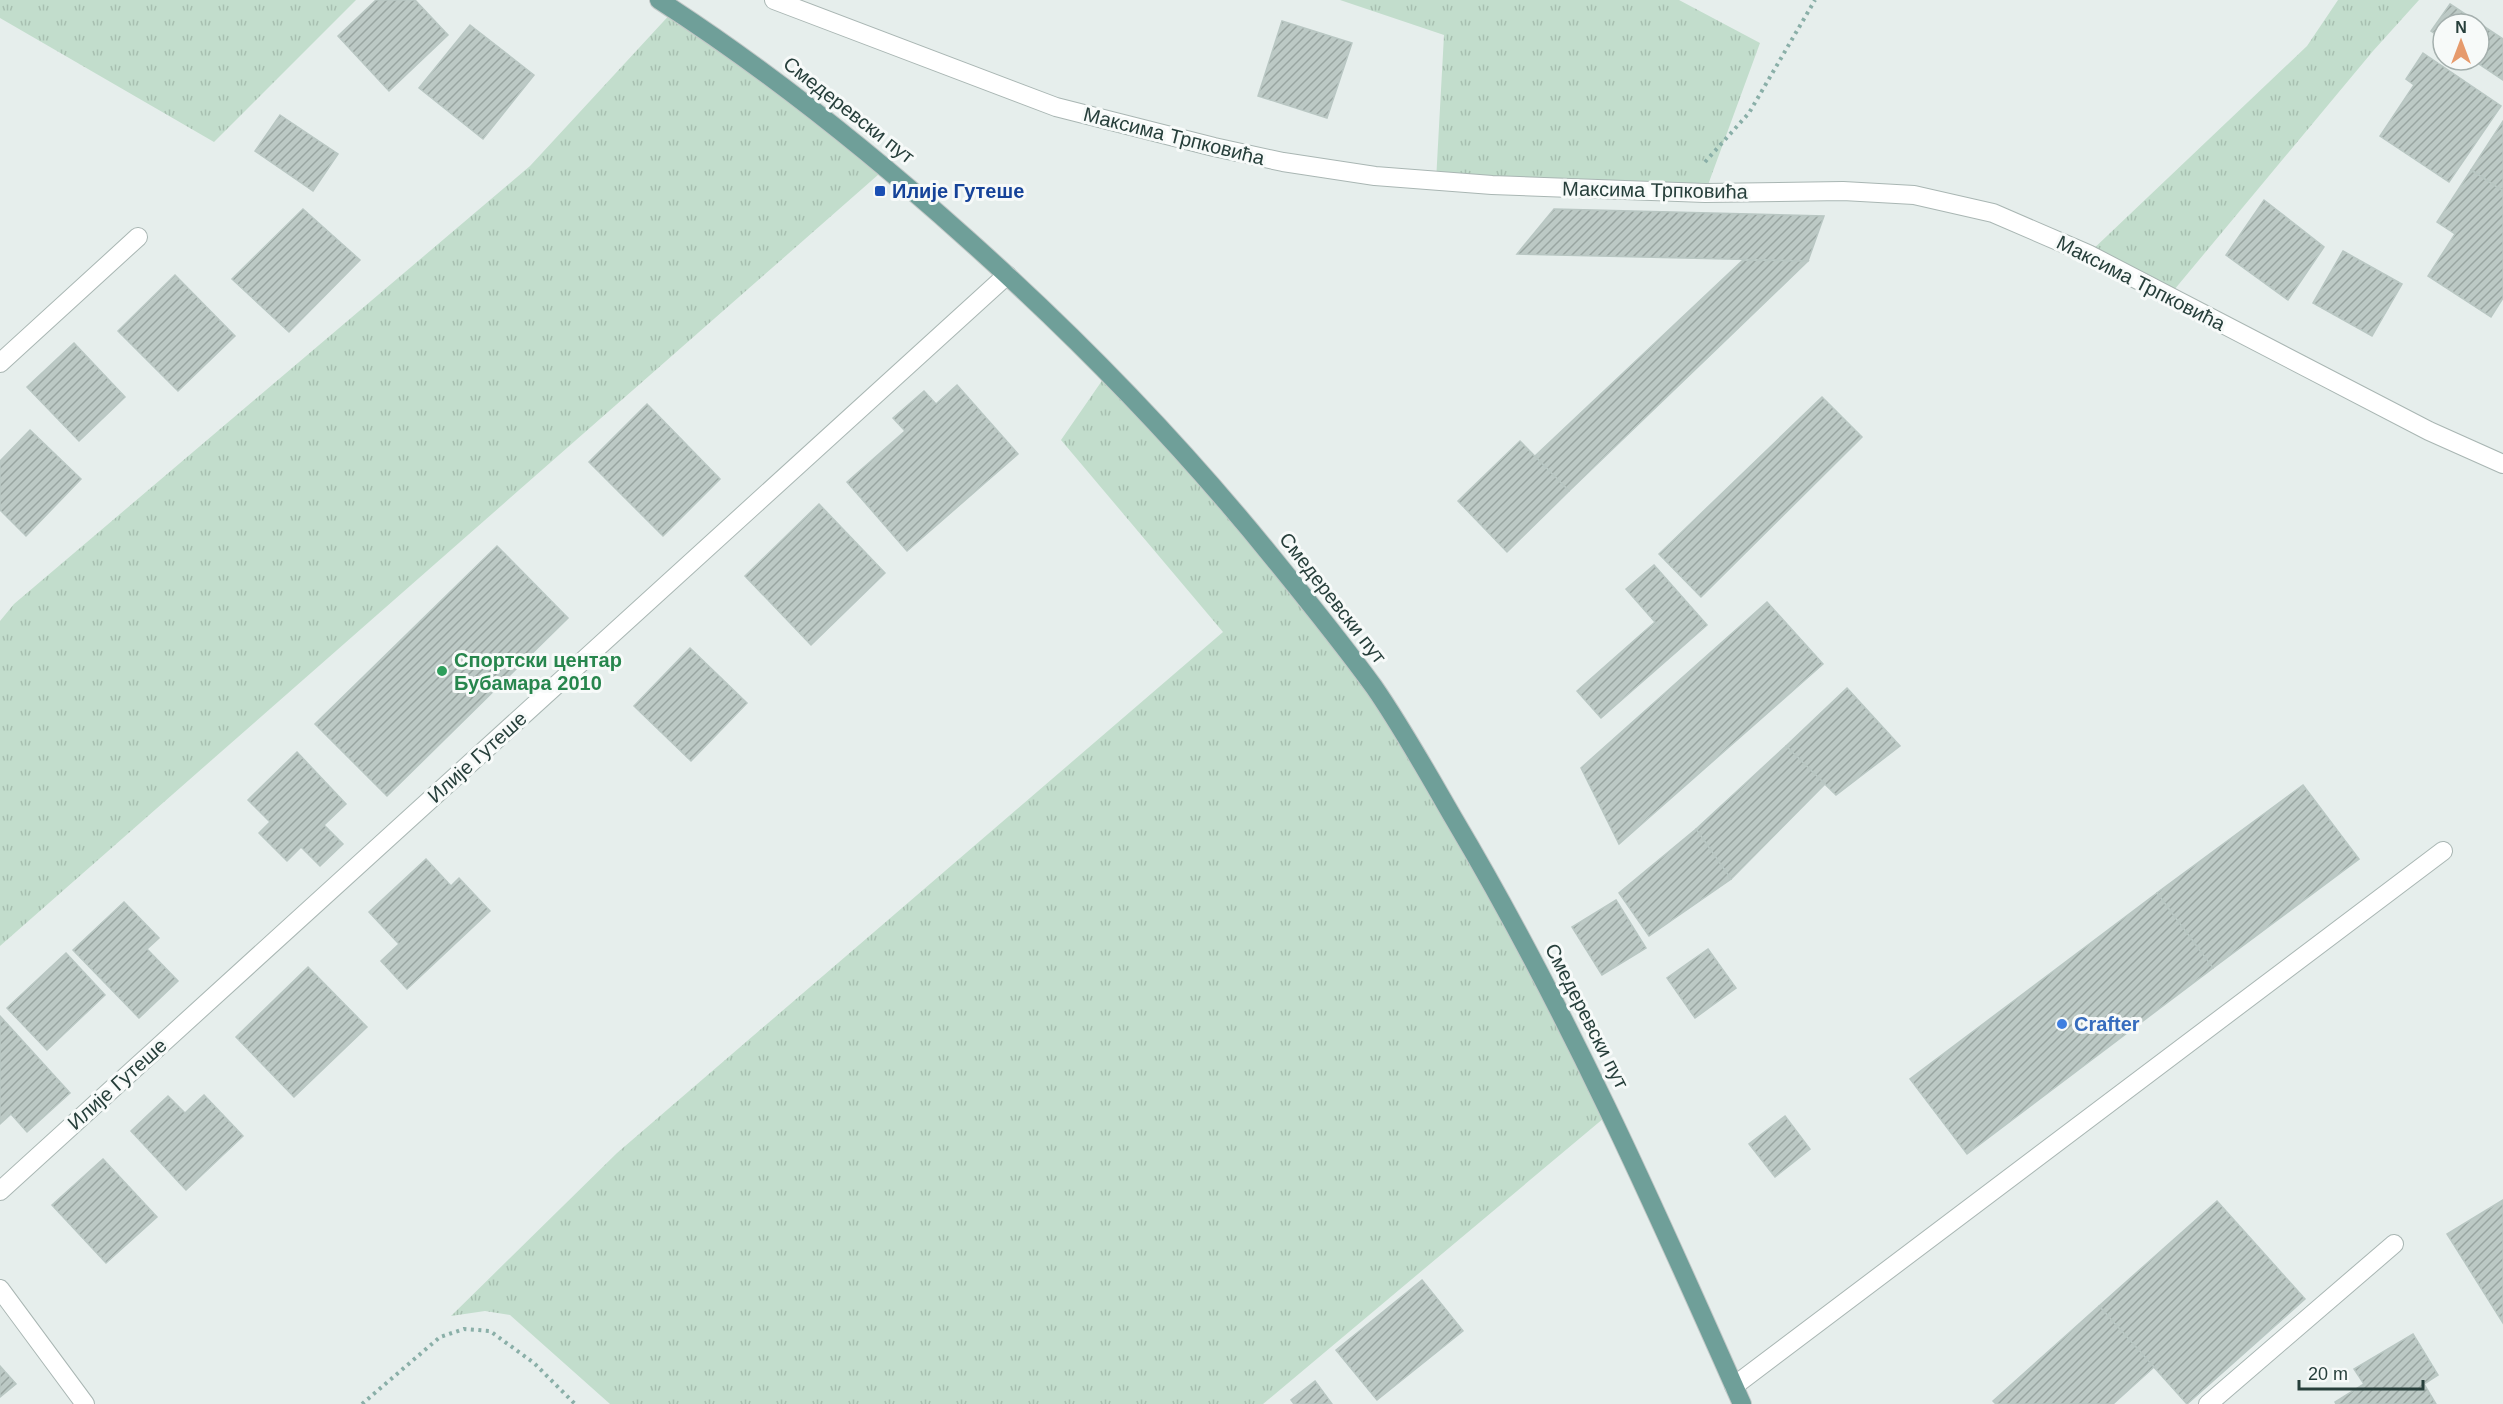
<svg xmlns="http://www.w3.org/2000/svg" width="2503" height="1404" font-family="Helvetica,sans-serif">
  <defs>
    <pattern id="grass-tufts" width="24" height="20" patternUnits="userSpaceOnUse" patternTransform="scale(1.5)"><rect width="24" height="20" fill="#c2ddcc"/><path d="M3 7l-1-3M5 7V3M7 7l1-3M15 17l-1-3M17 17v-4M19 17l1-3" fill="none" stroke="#a7bfb0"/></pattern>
    <pattern id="building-hatch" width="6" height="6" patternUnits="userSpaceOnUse" patternTransform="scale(1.5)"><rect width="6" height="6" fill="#bcc9c5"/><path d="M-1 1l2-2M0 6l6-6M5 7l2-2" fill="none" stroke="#99a5a1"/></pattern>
  </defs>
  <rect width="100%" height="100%" fill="#e6eeec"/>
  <g fill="url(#grass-tufts)">
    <polygon points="0,0 356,0 214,142 0,18"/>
    <polygon points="1340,0 1679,0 1760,43 1705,193 1436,181 1444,35"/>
    <polygon points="2338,0 2419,0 2373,51 2169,296 2088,254 2307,46"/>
    <polygon points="674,10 887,167 0,946 0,621 14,604 530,166"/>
    <polygon points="1108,372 1220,492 1420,761 1610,1113 1263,1404 610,1404 510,1315 485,1311 451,1316 617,1153 1223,632 1061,440"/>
  </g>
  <g fill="url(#building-hatch)" stroke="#b9c7c3" stroke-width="1.5">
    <polygon points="376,0 415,0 448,35 389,91 338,36"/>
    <polygon points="2450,4 2503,39 2503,80 2473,60 2479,60 2479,24 2443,24 2443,39 2431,31"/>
    <polygon points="1282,21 1352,43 1327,118 1258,96"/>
    <polygon points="470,25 534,75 483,139 419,88"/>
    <polygon points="2423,53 2501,106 2449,182 2380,136 2414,85 2406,79"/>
    <polygon points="280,115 338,154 313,191 255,151"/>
    <polygon points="2503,121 2503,191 2471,170"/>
    <polygon points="2471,170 2503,191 2503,298 2491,317 2428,276 2455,234 2437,222"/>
    <polygon points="2264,200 2324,247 2288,300 2226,255"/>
    <polygon points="303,209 360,260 289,332 232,279"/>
    <polygon points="1554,209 1824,216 1808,261 1517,254"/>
    <polygon points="2343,251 2402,284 2372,336 2313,303"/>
    <polygon points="1743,260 1808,261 1569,491 1535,456"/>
    <polygon points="175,275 235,336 178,391 118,331"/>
    <polygon points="74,343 125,397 79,441 27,387"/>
    <polygon points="957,385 1018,454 907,551 847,482 905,431 893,418 924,391 936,404"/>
    <polygon points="1822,397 1862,437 1701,597 1659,554"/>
    <polygon points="647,404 720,479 663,536 589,462"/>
    <polygon points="30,430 81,479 26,536 0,510 0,461"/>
    <polygon points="1520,441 1569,491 1507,552 1458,501"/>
    <polygon points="819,504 885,573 811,645 745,576"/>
    <polygon points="497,546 568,618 387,796 315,724"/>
    <polygon points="1654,565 1707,625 1601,718 1577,691 1655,622 1626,589"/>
    <polygon points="1767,602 1823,664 1619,844 1581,768"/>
    <polygon points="690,648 747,703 691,761 634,706"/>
    <polygon points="1847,688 1900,746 1836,795 1786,746"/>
    <polygon points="1786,746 1825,784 1731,879 1696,829"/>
    <polygon points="297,752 346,804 324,825 343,844 320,866 301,847 287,861 259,833 270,822 248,800"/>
    <polygon points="2303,785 2359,859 2213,968 2157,893"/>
    <polygon points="1696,829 1731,879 1649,936 1619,893"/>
    <polygon points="426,859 451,886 459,878 490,911 407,989 381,961 399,944 369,912"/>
    <polygon points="2157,893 2213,968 1967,1154 1910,1079"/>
    <polygon points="1616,900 1646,948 1602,975 1572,927"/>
    <polygon points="124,902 159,938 147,949 178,981 139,1018 73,950"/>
    <polygon points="1708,949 1736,988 1695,1018 1667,978"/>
    <polygon points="66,953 105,995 47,1050 7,1008"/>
    <polygon points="308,967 367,1027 294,1097 236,1037"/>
    <polygon points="0,1016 70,1093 27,1132 11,1114 0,1124"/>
    <polygon points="204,1095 243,1136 186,1190 131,1131 168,1096 185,1113"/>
    <polygon points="1785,1116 1810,1149 1775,1177 1749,1144"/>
    <polygon points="103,1159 157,1217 106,1263 52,1205"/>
    <polygon points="2503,1200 2503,1323 2447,1234"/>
    <polygon points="2217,1201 2305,1299 2187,1404 2099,1306"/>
    <polygon points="1422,1280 1463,1331 1377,1400 1336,1350"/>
    <polygon points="2099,1306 2154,1367 2113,1404 1996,1404 1993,1401"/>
    <polygon points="2413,1334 2438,1375 2424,1384 2436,1404 2336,1404 2335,1402 2364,1384 2354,1369"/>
    <polygon points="0,1366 16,1384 0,1397"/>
    <polygon points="1315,1381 1332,1404 1294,1404 1291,1400"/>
  </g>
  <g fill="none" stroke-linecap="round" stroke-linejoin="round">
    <defs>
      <g id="minor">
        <polyline points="774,0 1056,107 1214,147 1283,162 1375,176 1492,185 1705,193 1843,191 1914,195 1993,213 2088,254 2429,431 2503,464"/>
        <polyline points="0,363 138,237"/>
        <polyline points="0,1191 1007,275"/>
        <polyline points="0,1289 85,1404"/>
        <polyline points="1734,1386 2443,851"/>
        <polyline points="2208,1404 2394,1244"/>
      </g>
      <path id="major" d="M659,0c110,71 210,151 307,238 111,99 214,205 307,320 35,43 69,85 101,129 29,42 54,87 80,132 111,187 200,386 288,585"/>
    </defs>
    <use href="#minor" stroke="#a9b6b3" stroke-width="20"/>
    <use href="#major" stroke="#c3c9c8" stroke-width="20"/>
    <g stroke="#8aafa8" stroke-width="4" stroke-dasharray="3 4.5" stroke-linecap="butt">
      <polyline points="1705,162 1749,113 1815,0"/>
      <polyline points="362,1404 440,1337 464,1329 490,1331 534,1363 575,1404"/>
    </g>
    <use href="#minor" stroke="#fff" stroke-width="18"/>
    <use href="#major" stroke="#6f9f99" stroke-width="18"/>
  </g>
  <rect fill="#1a4fb4" stroke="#f7faf9" stroke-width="2" x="874" y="185" width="12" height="12" rx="3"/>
  <circle fill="#2e9e5b" stroke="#f7faf9" stroke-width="2" cx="442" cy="671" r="6"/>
  <circle fill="#3f7fe0" stroke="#f7faf9" stroke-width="2" cx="2062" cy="1024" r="6"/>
  <g text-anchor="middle" stroke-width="6" stroke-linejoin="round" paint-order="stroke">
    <g font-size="20" fill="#273f3b" stroke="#f7faf9">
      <text transform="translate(849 110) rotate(38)" y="7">Смедеревски пут</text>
      <text transform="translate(1174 136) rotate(14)" y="7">Максима Трпковића</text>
      <text transform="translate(1655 190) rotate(1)" y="7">Максима Трпковића</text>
      <text transform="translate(2141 283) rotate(27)" y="7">Максима Трпковића</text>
      <text transform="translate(1333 598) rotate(52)" y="7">Смедеревски пут</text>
      <text transform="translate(477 757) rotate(-42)" y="7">Илије Гутеше</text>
      <text transform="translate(1587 1016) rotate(63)" y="7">Смедеревски пут</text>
      <text transform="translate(117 1084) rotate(-42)" y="7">Илије Гутеше</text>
    </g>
    <g font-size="20" font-weight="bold" fill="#164399" stroke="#f7faf9" text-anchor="start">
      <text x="892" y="198">Илије Гутеше</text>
    </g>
    <g font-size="20" font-weight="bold" fill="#27864d" stroke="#f7faf9" text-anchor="start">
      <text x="454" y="667">Спортски центар<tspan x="454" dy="23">Бубамара 2010</tspan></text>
    </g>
    <g font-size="20" font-weight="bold" fill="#366cbe" stroke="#f7faf9" text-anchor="start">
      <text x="2074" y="1031">Crafter</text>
    </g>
  </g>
  <g transform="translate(2461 42)"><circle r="28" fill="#f7faf9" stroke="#a4afad" stroke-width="1.5"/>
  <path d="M0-4.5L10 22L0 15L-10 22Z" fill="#e69a6c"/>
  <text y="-9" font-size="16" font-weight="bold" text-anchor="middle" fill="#273f3b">N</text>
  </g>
  <path d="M2299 1380v9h124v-9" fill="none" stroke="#273f3b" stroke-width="3"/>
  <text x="2308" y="1380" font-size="18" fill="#273f3b" stroke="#f7faf9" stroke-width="4.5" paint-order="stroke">20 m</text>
</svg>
